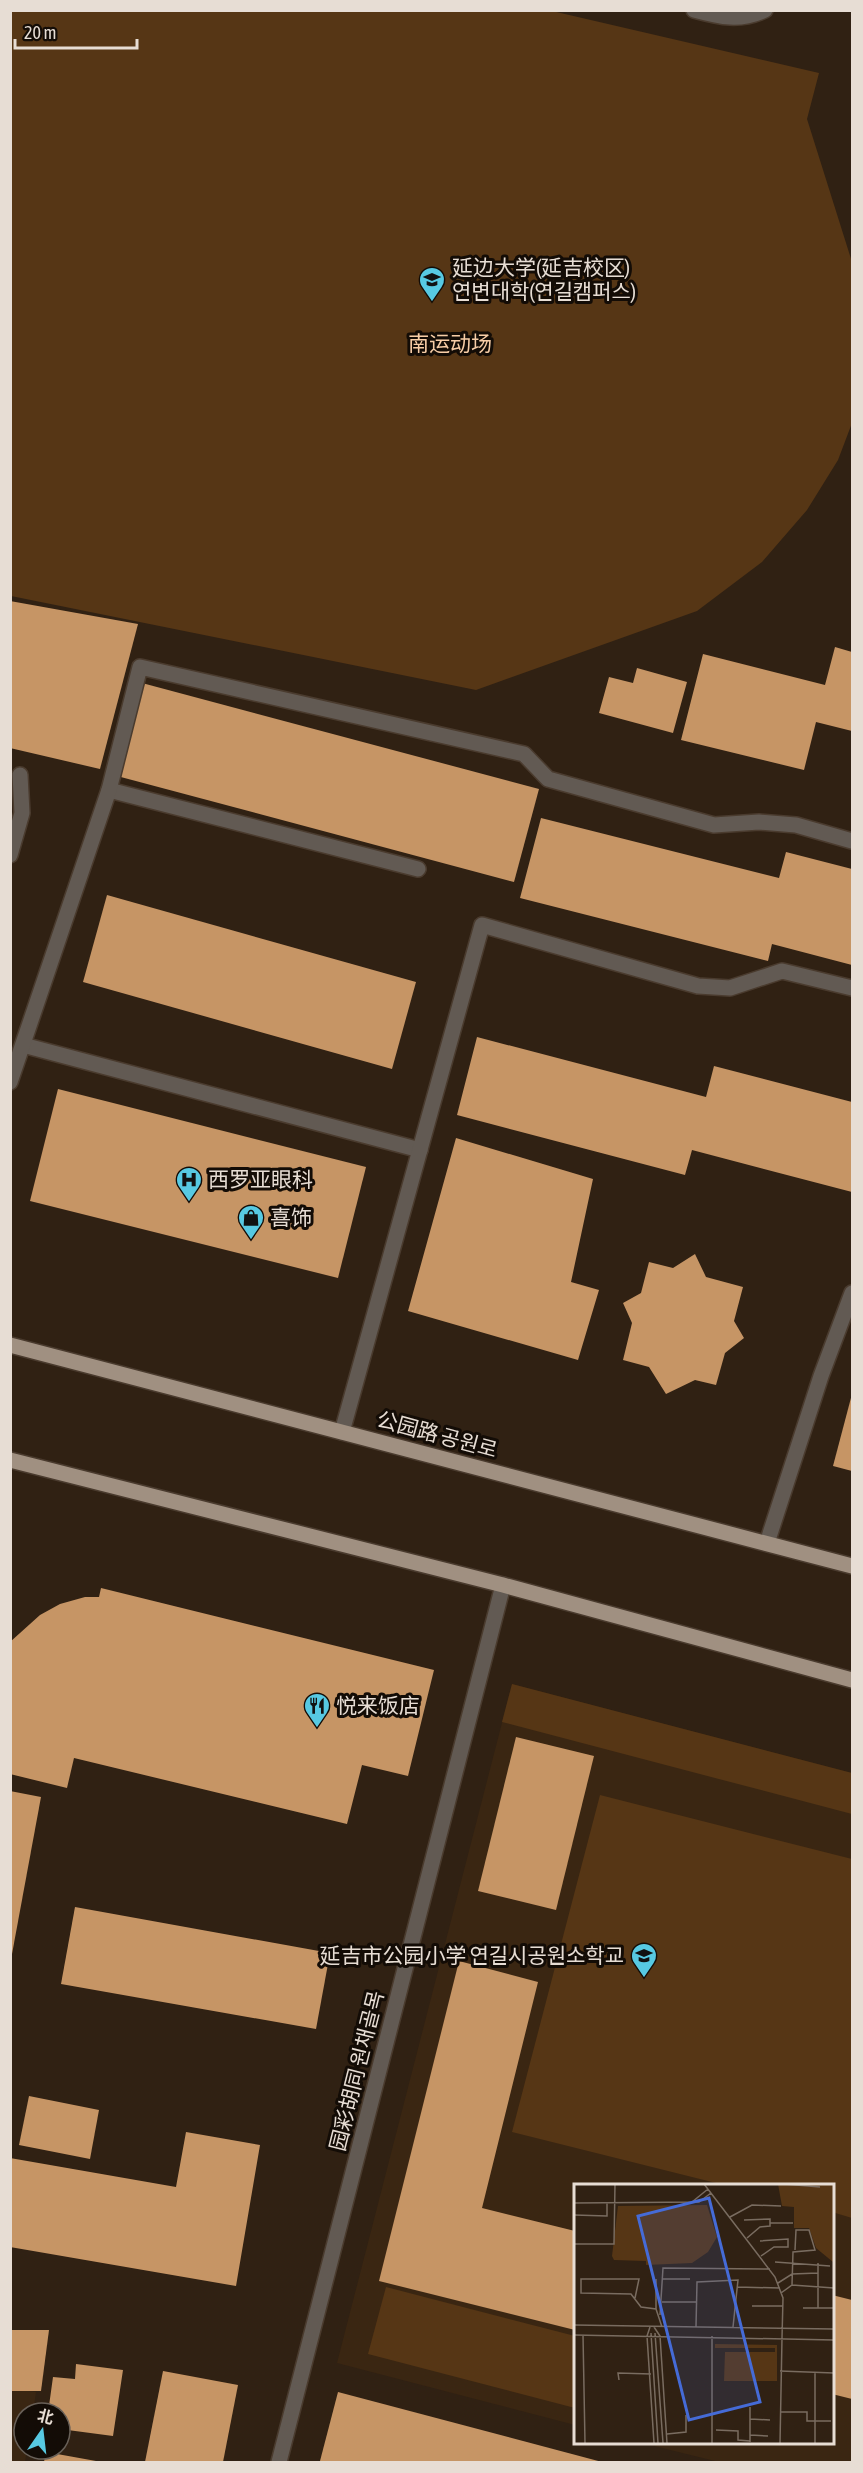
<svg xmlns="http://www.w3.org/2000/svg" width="863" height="2473" font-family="'Asap Condensed','Noto Sans SC','Noto Sans KR',sans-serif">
  <rect width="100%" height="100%" fill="#302113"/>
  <g fill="#3a2612">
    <polygon points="512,1684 852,1773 852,2462 719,2462 638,2442 832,2442 832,2185 575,2185 575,2425 337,2363"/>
    <polygon points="11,2388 36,2392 33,2413 24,2413 24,2449 27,2449 25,2462 11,2462"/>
  </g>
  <g fill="#563615">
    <polygon points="10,11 552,11 819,73 807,119 852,262 852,423 838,460 807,510 762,562 697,611 476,690 11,596"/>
    <polygon points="512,1684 852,1773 852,1814 502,1722"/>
    <polygon points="600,1795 852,1859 852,2218 832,2212 832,2185 724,2185 512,2132"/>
    <polygon points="386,2287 575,2336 575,2408 368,2354"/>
  </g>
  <g fill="#c69565">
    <polygon points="10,601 138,624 100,769 10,748"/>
    <polygon points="835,647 852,652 852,731 816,722 804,770 681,740 703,654 825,685"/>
    <polygon points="637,668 687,682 673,733 599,713 609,677 633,683"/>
    <polygon points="142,683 539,789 514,882 117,776"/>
    <polygon points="541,818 779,878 786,852 852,869 852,965 772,944 768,961 520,898"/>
    <polygon points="107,895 416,982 392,1069 83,982"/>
    <polygon points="477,1037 706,1097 714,1066 852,1102 852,1192 692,1150 685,1175 457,1115"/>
    <polygon points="58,1089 366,1167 338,1278 30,1201"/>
    <polygon points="456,1138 593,1179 571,1282 599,1290 578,1360 408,1311"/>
    <polygon points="695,1254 706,1277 743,1287 734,1321 744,1338 725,1353 716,1385 695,1380 666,1394 649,1367 623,1360 632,1323 623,1303 641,1293 649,1262 673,1268"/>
    <polygon points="852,1394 852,1471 833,1466"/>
    <polygon points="101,1588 434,1670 408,1776 362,1765 347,1824 74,1758 67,1788 10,1774 10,1642 40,1615 60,1604 85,1597 99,1597"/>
    <polygon points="516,1737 594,1756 556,1910 478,1891"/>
    <polygon points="10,1791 41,1797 12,1954 10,1954"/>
    <polygon points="75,1907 330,1953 316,2029 61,1984"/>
    <polygon points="459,1961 538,1982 482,2208 575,2231 575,2330 379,2281"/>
    <polygon points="29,2096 99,2110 90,2159 19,2145"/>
    <polygon points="186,2132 260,2145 236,2286 10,2247 10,2158 176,2187"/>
    <polygon points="832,2295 852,2300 852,2399 832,2394"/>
    <polygon points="10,2330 49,2330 41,2391 10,2391"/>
    <polygon points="76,2364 123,2370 113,2436 60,2429 60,2413 48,2413 53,2377 75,2379"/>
    <polygon points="163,2371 238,2385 223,2462 145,2462"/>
    <polygon points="338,2392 602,2462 320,2461"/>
    <polygon points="46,2452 96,2461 96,2462 44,2462"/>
  </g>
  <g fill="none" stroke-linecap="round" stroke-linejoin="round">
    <defs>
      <g id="lane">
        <path d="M694,10c26,7 46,12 71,0"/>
        <polyline points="109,790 418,869"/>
        <polyline points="10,855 22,813 20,775"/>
        <polyline points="23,1045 420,1150"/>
        <polyline points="10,1082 109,790 140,667 524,754 548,779 714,825 759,822 796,825 852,841"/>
        <polyline points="342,1432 482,925 698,986 730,988 782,971 852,988"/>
        <polyline points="767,1543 821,1376 852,1293"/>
      </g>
      <polyline id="street" points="279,2462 503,1585"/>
      <g id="primary">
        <polyline points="10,1345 852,1566"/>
        <polyline points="10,1460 503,1585 852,1680"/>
      </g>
    </defs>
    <use href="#lane" stroke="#4a3b2e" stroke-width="18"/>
    <use href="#street" stroke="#4a3b2e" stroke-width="18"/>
    <use href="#primary" stroke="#4a3b2e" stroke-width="18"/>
    <use href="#lane" stroke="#625a53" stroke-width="15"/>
    <use href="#street" stroke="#625a53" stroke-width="15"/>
    <use href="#primary" stroke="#a09081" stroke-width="15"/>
  </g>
  <defs>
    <symbol id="university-pin" viewBox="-11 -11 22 30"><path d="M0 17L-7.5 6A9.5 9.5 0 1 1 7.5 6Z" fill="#57c9e2" stroke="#130c06"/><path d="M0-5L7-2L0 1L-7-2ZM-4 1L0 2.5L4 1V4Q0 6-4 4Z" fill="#111"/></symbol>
    <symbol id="hospital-pin" viewBox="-11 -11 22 30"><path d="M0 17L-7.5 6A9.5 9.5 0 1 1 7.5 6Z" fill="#57c9e2" stroke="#130c06"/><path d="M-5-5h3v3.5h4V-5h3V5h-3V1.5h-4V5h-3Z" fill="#111"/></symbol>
    <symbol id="shop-pin" viewBox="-11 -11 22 30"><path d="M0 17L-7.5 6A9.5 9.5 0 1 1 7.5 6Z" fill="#57c9e2" stroke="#130c06"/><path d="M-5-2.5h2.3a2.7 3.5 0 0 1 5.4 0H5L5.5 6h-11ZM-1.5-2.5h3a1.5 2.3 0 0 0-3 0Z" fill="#111"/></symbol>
    <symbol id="restaurant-pin" viewBox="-11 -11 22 30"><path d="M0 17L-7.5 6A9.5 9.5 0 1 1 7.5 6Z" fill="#57c9e2" stroke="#130c06"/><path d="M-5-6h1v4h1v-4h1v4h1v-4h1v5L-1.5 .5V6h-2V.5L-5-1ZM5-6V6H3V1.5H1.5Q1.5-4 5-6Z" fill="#111"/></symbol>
    <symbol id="school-pin" viewBox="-11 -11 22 30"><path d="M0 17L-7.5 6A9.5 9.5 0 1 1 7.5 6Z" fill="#57c9e2" stroke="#130c06"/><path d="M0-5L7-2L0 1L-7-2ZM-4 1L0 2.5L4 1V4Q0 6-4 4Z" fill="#111"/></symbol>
  </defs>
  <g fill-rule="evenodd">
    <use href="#university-pin" x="417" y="265" width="30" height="40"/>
    <use href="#hospital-pin" x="174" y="1165" width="30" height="40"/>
    <use href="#shop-pin" x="236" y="1203" width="30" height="40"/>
    <use href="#restaurant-pin" x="302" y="1691" width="30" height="40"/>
    <use href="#school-pin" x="629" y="1941" width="30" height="40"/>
  </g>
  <g text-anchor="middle" stroke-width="6" stroke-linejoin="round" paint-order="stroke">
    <g font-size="21" fill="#e7ddd4" stroke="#130c06" text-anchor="start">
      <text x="452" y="275">延边大学(延吉校区)<tspan x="452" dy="24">연변대학(연길캠퍼스)</tspan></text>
      <text x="208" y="1187">西罗亚眼科</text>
      <text x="270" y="1225">喜饰</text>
      <text x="336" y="1713">悦来饭店</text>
      <text x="624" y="1963" text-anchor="end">延吉市公园小学 연길시공원소학교</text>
    </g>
    <g font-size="21" fill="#f7cda6" stroke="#130c06">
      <text x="450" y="351">南运动场</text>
    </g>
    <g font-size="21" fill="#e7ddd4" stroke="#130c06">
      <text transform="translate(437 1435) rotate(15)" y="7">公园路 공원로</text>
      <text transform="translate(357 2071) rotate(-76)" y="7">园彩胡同 원채골목</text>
    </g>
  </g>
  <g transform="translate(574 2184)">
    <rect width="260" height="260" fill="#302113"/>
    <path d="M204,0h55v78l-17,-14 -7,-20h-15v-21l-12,-1zM133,21l10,32 -9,15 -16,11 -46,2v-4l-32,-1 -2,-4 6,-50zM141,160l62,1v36h-53l1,-29h50v-4h-60z" fill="#563615"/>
    <path fill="none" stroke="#796c60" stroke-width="1.5" d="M130,0l71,93 8,21 -1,40M210,0l36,3M118,18l16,-13M0,19l125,-1 12,-9M0,31l33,1v-13M156,33l22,-12 29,1M170,36l26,-1v7l-10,1 -13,11M196,39h23M186,57l28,-2v8h-14l-13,9M0,60h40l1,-60M201,78l55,4M82,95v30M89,95h27M204,99l14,-9 26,-1M218,101l1,-33 22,-2 -6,-20h-13l-1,20M163,103l43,1M207,109l11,-8 42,3M61,114l4,-19h-58v14l50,1 10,13 15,2 6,18M88,118h34M178,122h31M229,124h31M244,124v-45M86,131l3,-47 107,1M0,141l260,4M76,143l-3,9 7,107M80,143l6,9 7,107M122,143l1,-45 41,-2 -5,47M77,149l7,110M81,149l8,110M0,151l260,5M9,151l2,108M206,187l54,2M45,196l-1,-7 33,1M206,228h27v9h24M176,235l20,1M142,246l22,1v9l12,1M93,250l19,-2v-17M176,251l18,1M176,258v-35M138,259v-107M206,259l2,-105M241,259v-70"/>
    <path fill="#456bd7" fill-opacity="0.15" stroke="#456bd7" stroke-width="3" d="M135,14l51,204 -71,18 -51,-204z"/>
    <rect width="260" height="260" fill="none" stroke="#e7ddd4" stroke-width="3"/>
  </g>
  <rect width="863" height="2473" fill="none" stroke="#e7ddd4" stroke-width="24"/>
  <g transform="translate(42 2431) rotate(14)"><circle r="28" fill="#130c06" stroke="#686058" stroke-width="1.5"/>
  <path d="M0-4.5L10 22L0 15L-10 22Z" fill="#57c9e2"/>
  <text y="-9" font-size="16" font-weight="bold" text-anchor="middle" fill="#e7ddd4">北</text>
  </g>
  <path d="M15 39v9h122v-9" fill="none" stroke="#e7ddd4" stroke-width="3"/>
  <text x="24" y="39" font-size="18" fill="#e7ddd4" stroke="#130c06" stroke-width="4.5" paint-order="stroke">20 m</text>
</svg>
